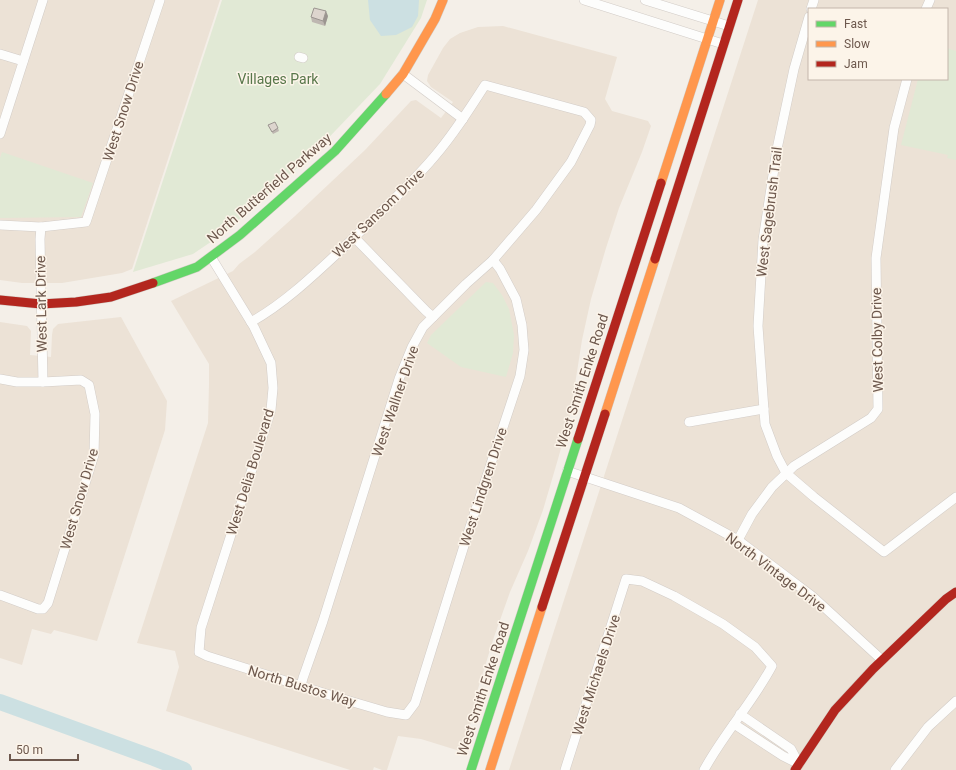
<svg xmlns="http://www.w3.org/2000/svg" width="956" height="770" font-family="Roboto,sans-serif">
  <rect width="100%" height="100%" fill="#f4efe8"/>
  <g fill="#ece2d6" fill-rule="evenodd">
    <polygon points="0,0 220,0 132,269 122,273 62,283 22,283 0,280"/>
    <path d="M758,0h198v770h-447zM809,9h138v70h-138z"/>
    <polygon points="503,26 617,57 605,99 612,111 648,121 651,126 642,152 619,208 606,248 591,299 582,340 570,416 558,459 543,510 528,551 510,592 494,637 477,692 465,750 463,752 421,739 398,736 387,770 382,770 374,767 373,770 350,770 166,711 179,667 175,651 137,643 208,423 209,384 209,364 171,301 233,271 239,264 255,252 295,216 365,150 411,101 416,100 441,118 453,102 431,87 427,81 428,75 443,48 450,39 460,33 478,27"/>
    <polygon points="121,317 167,401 165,430 97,641 54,630 51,634 32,629 22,665 0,658 0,322 27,326 31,331 30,355 51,357 52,335 53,329 58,324"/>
  </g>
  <g fill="#e1e9d5">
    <polygon points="222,0 427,0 421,18 380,84 315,152 224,233 193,254 133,272"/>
    <polygon points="947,48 956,51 956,160 947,158 948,155 901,145 918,79 947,79"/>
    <polygon points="2,152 93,183 81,217 0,218 0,158"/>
    <polygon points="486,282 493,283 502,295 509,309 514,335 513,353 506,377 461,367 427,343 431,335"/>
  </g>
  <polygon fill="#cce0e2" points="368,0 419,0 418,16 412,27 396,35 381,36 370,20"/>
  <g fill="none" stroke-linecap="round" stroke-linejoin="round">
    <polyline stroke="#cce0e2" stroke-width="16" points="0,702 154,758 184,770"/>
    <defs>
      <g id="street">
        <polyline points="584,0 723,44"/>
        <polyline points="645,0 729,26"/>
        <polyline points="811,9 814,0"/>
        <polyline points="926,9 930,0"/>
        <polyline points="809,17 794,69 777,149 763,240 758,326 765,424 777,456 786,473 814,497 884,552 956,497"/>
        <polyline points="0,54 23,61"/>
        <polyline points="299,57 303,58"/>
        <polyline points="403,74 463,119"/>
        <polyline points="0,134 43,0"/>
        <polyline points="0,225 41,227 86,222 160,0"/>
        <polyline points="41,227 40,239 43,382"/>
        <polyline points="354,237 426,311 433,317"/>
        <polyline points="211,257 254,327 271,363 273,388 271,410 201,628 199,652 207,656 336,697 387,712 406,715 415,703 468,533 520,376 524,350 522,325 516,299 500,269 493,260"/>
        <path d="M251,322c34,-19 64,-48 92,-74 31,-30 63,-58 91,-91 19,-22 35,-47 51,-72l99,27 7,8 -1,5 -19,37 -35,48 -43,50 -27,24 -43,43 -11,20 -13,32 -76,242 -20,57 -2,8"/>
        <polyline points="0,379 17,382 43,382 81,380 89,385 95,414 94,455 48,603 43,609 38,609 0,595"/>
        <polyline points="689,422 764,409"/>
        <polyline points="567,471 679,508 738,540 812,596 882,660"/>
        <polyline points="738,540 752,514 772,487 794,466 871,418 878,409 876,258 894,128 907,79"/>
        <polyline points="740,714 791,749 799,764"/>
        <polyline points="734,724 783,756 799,764"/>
        <path d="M565,770l61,-191 16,2 32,15 49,28 32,23 17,19c-19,36 -48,67 -68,104"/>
        <polyline points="895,770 928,727 956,701"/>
      </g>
      <g id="fast">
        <polyline points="153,283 197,267 240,235 335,151 386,94"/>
        <polyline points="471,770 578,439"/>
      </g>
      <g id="slow">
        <polyline points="386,94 403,74 435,19 443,0"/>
        <polyline points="661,183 720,0"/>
        <polyline points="605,414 655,259"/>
        <polyline points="490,770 542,607"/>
      </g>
      <g id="jam">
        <polyline points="655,259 738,0"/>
        <polyline points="0,300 41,304 76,302 111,297 153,283"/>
        <polyline points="578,439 661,183"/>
        <polyline points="542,607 605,414"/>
        <polyline points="795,770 835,710 873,669 946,599 956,592"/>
      </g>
    </defs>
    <use href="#street" stroke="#d2ccc7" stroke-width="10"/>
    <use href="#fast" stroke="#d2ccc5" stroke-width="10"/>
    <use href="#slow" stroke="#d2ccc5" stroke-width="10"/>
    <use href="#jam" stroke="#d2ccc5" stroke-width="10"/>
    <use href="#street" stroke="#fdfdfc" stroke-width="9"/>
    <use href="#fast" stroke="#63d668" stroke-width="9"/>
    <use href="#slow" stroke="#ff974d" stroke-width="9"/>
    <use href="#jam" stroke="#b3261e" stroke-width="9"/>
  </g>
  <g fill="#beb7b1">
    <polygon points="328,16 325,26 312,22 311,17"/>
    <polygon points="268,125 278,128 279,131 273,134"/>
  </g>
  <polygon fill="#9b9590" points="326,11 328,16 325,26 323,21"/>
  <g fill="#ddd5ce" stroke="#9b9590">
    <polygon points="314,8 326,11 323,21 311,17"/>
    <polygon points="275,122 278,128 272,132 268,125"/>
  </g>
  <g text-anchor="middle" stroke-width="3" stroke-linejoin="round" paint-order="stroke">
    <g font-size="14" fill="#58774a" stroke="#fcf4e9">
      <text x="278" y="84">Villages Park</text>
    </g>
    <g font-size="14" fill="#6d584d" stroke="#fcf4e9">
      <text transform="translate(123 111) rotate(-72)" y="5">West Snow Drive</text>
      <text transform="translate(269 188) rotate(-41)" y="5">North Butterfield Parkway</text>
      <text transform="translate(769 212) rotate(-83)" y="5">West Sagebrush Trail</text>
      <text transform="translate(378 213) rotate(-44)" y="5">West Sansom Drive</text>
      <text transform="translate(41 304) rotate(-91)" y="5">West Lark Drive</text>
      <text transform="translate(877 340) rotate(-91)" y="5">West Colby Drive</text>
      <text transform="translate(582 381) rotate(-72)" y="5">West Smith Enke Road</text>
      <text transform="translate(395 401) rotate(-71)" y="5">West Wallner Drive</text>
      <text transform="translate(250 472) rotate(-73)" y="5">West Delia Boulevard</text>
      <text transform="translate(483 487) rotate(-72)" y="5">West Lindgren Drive</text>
      <text transform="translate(79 499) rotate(-74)" y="5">West Snow Drive</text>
      <text transform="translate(776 572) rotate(37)" y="5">North Vintage Drive</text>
      <text transform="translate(596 675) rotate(-72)" y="5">West Michaels Drive</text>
      <text transform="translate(302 686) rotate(17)" y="5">North Bustos Way</text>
      <text transform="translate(483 689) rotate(-72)" y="5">West Smith Enke Road</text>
    </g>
  </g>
  <rect x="808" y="8" width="140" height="72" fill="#fcf4e9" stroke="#c3b6ab"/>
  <rect x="816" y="21" width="20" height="6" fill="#63d668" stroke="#c3b6ab"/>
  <text x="844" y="28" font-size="12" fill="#6d584d">Fast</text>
  <rect x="816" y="41" width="20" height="6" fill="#ff974d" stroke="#c3b6ab"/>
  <text x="844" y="48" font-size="12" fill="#6d584d">Slow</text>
  <rect x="816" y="61" width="20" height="6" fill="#b3261e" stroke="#c3b6ab"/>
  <text x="844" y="68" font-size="12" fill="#6d584d">Jam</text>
  <path d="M10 754v6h68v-6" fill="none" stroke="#6d584d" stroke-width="2"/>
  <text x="16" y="754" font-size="12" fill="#6d584d" stroke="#fcf4e9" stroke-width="3" paint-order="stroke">50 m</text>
</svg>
